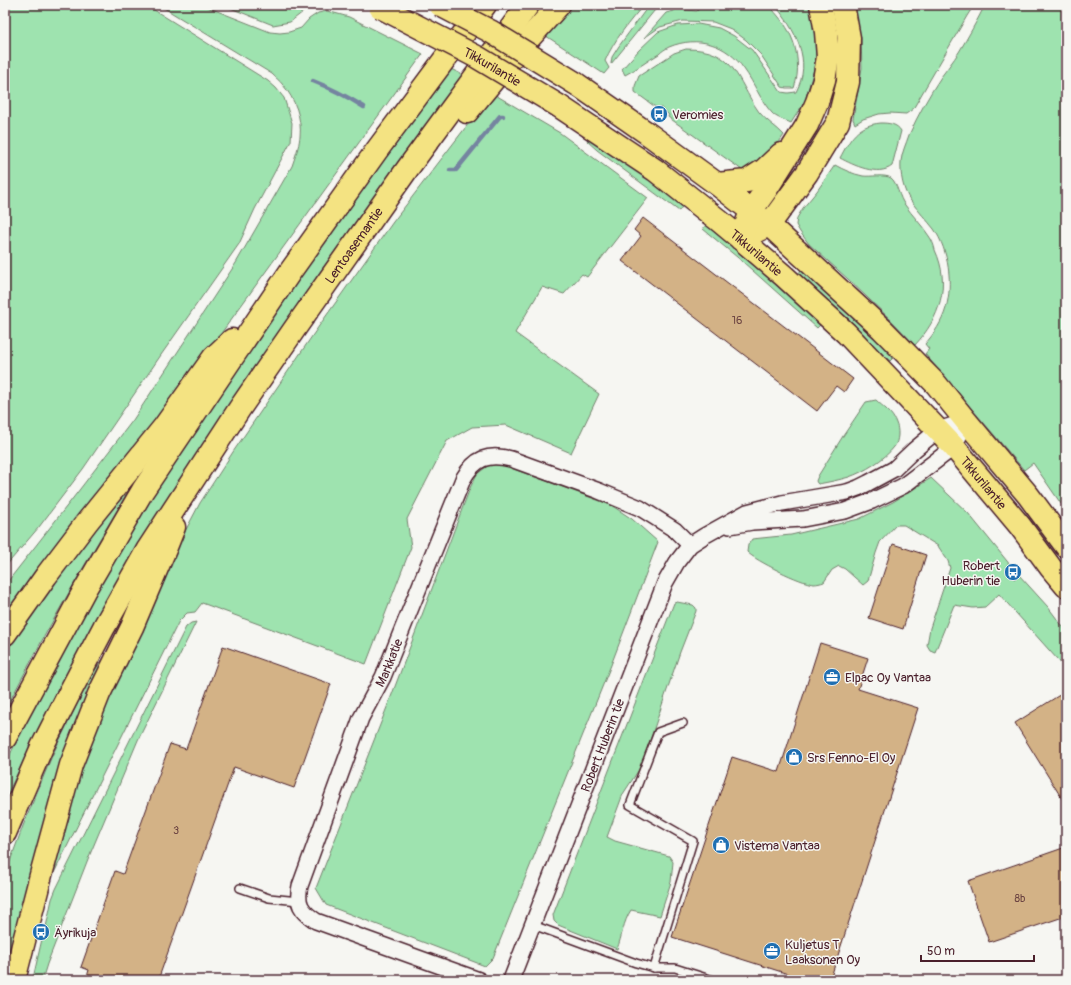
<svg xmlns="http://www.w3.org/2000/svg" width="1071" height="985" font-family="Pangolin,sans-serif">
  <rect width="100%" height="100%" fill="#f6f6f2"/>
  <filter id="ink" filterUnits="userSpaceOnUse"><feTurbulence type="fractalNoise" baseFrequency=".025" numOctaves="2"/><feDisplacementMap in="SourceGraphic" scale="8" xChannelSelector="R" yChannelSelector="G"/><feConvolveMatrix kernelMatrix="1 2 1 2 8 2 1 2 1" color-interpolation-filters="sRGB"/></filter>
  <g filter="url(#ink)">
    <g fill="#9ee3af" stroke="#74816d">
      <polygon points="5,5 146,5 268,81 276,88 284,98 292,123 291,141 255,209 239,244 161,355 83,469 39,527 5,567"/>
      <path d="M159,5h43l68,27 10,1 9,-1 12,-4 8,-9 9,-6 9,-2 22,6 74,37 -279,386 -139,178v-33l65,-83 63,-82 103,-157 56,-97c3,-9 7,-19 8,-29 2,-19 -5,-38 -17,-52 -3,-4 -7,-7 -11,-11z"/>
      <polygon points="223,5 301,5 305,7 303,12 290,22 273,25"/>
      <path d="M571,5h73c-14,15 -31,37 -39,56l4,7 -5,6 -61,-40z"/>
      <polygon points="651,5 659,5 611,64 612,57 619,46 644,12"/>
      <path d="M680,5l5,5 12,1 5,-6h67c8,10 17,19 22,31 7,15 9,36 3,52h-8l-4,-1 -21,-32 -15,-15 -15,-11 -18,-7 -30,-1 -23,6 -16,11 22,-25 8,-2z"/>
      <path d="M775,5h36l7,32 -4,32 -9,32 -14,22c-6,-3 -15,-5 -19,-10 -12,-13 -17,-29 -28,-44 -17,-25 -46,-34 -75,-22 -4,2 -7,4 -10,7 -12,7 -22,15 -34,21l-3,-6 17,-19 19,-18 20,-7 20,-1 21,4 15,8 18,14 29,42 7,1 8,-1c17,-32 -1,-62 -21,-87z"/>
      <polygon points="853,5 974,5 967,16 913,109 906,114 890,113 879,114 863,119 855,124 853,119 862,68 861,39"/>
      <path d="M985,5h81v506l-33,-48 -9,7 -99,-116 4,-5 -4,-5c9,-10 17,-22 21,-36 7,-24 3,-57 -12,-79 -7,-9 -16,-18 -23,-28 -8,-10 -11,-27 -10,-40 1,-9 5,-17 8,-26 9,-20 20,-40 32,-58 6,-8 12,-16 18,-25 9,-15 18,-31 26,-47z"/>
      <path d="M686,49c50,0 49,29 73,63 7,9 18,15 25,23l-14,20 -16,11 -12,4 -74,-53 1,-2 -9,-8 -2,2 -23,-17v-6l4,-10 35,-23z"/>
      <polygon points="449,68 463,75 322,269 218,421 162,507 104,604 43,720 5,799 5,765 45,682 79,618 158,486 207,409 333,230"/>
      <polygon points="492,93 560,133 648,198 587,277 582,274 564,294 542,287 515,333 599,394 571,453 506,425 472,427 447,441 407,519 411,547 366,664 202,603 195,612 187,613 179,621 48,885 84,753 130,647 180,541 200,503 233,452 319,326 393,222"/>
      <path d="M881,123c8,0 16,1 20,8l-9,35c-14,11 -39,-1 -52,-8 10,-19 17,-33 41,-35z"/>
      <polygon points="590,137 684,204 679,211 597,150 587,141"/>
      <path d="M835,165c9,5 18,9 28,11 7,1 22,-2 28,2 6,4 8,20 14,27 7,10 17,20 24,31 3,4 5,9 6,14 16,35 5,68 -20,95l-23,-24 -44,-42 -39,-35 -9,-12 -4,-7 1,-7 6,-10 14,-17z"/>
      <polygon points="707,223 822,323 817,328 743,262 703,229"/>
      <polygon points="804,267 896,355 890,361 797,275"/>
      <path d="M876,400c7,7 17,13 20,23 3,6 3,18 -2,24 -9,12 -30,25 -45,30 -10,3 -20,5 -31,7l-1,-1 -1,-2 2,-5 25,-40 23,-34z"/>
      <polygon points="489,465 503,465 611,505 632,519 658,542 611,665 493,958 485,966 326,905 316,888 391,697 470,488 477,474"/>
      <polygon points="140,471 83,568 46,633 5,710 5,646 28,612"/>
      <path d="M931,478l37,35 43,53 -4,4 7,9 5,-4 29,32 18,24v38l-67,-75 -14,13 -12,1 -19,-3 -19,47 -5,-2 -3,-5 3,-17 20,-60 -2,-7 -10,-15 -34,-21h-8l-16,17 -4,11 -8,28 -5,4 -18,-16 -6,-3 -7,4 -8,12c-3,1 -7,2 -10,2 -13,-1 -58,-23 -67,-32l1,-7 4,-6 39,-4 68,-16 34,-17z"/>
      <path d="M677,602l16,3 3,3v3l-16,41 -35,103 -5,13 -17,26 -16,43 8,4 54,15 4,6 -2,20 -11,34 -29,-6c-8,12 -9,27 -14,39l-59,-24 -4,-4 -1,-6 121,-312z"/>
      <polygon points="196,622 138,740 88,859 47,964 42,980 32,980 34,974 42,939 45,939 48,927 46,927 52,899 56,889 186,627 191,623"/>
      <polygon points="105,656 78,724 5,980 5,875 23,826 52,756 90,677"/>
    </g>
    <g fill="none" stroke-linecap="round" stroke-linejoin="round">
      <g stroke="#7484a0" stroke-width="4.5">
        <path d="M313,81c18,7 35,16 51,26"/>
        <polyline points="450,170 456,170 500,116 503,116"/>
      </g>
    </g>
    <g fill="#d3b286" stroke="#4a1f2b">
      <polygon points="643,218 853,379 844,392 836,386 817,411 622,261 641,236 634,230"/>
      <polygon points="893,544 926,555 903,629 869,618"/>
      <polygon points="820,643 868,658 858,689 918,708 830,980 807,980 672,937 732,757 779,772"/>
      <polygon points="223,646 331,684 294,788 234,767 158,980 86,980 89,970 81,967 115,871 123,874 170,744 186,749"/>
      <polygon points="1066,691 1066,805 1015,723"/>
      <polygon points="1066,847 1066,916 989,942 968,881"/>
    </g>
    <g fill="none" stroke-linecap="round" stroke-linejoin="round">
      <defs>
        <g id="lane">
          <polyline points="240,888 269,898 299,901"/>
          <polyline points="533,925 636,963 654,968 675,968 713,980"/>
          <polyline points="654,968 693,841 630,805 658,732 683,723"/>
        </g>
        <g id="street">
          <polyline points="730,526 752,522 803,519 845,511 872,501 903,486 954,447 966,421"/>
          <path id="s1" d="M479,980l-163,-59c-15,-10 -20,-18 -16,-35l61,-168 22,-41 80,-198c12,-21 25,-26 48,-20l88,32 41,17 35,22 15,15"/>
          <path id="s2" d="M511,980l154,-397 12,-21 13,-17 14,-9 43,-24 35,-9 53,-9 12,-2 11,-4 10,-5 26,-14 20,-19 24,-20 28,-9"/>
        </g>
        <g id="primary">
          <polyline points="575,83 647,133 717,184 769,225 882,329 936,384 966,421 1028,495 1066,546"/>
          <path id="s3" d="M559,106l96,64 62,49 24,20 43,37 62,57 108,114 66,79 31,42 15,18"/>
        </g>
        <g id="highway">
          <polyline points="467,112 508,62 559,5"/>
          <polyline points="717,184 747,181 764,170 781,154"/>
          <polyline points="741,239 769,225 807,173 838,122 848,82 849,38 843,5"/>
          <polyline points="741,239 751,211 766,190 807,125 817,102 824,80 828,57 826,32 821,5"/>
          <polyline points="5,634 46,576 87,522 164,427 214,357 232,340"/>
          <polyline points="5,738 84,591 143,490 290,272 377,150 485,5"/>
          <path id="s4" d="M5,833l37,-86 28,-55 34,-65 44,-78 92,-141 58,-84 110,-156 120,-163"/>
          <polyline points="14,980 42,871 71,765 99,694 132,627 166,547 174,527"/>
        </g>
      </defs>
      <use href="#lane" stroke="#4a1f2b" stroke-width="10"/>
      <use href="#street" stroke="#4a1f2b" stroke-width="18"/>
      <use href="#primary" stroke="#4a1f2b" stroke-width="25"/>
      <use href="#highway" stroke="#4a1f2b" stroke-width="25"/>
      <use href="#lane" stroke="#f6f6f2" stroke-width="7"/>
      <use href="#street" stroke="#f6f6f2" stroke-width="15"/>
      <use href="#primary" stroke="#f4e382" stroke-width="22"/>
      <use href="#highway" stroke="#f4e382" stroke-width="22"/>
      <defs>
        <g id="primary-bridge">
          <polyline points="440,5 490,31 575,83"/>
          <path id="s5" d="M380,7l97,50 82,49"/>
        </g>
      </defs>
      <use href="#primary-bridge" stroke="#4a1f2b" stroke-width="25" stroke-linecap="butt"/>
      <use href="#primary-bridge" stroke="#f4e382" stroke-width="22"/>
    </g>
  </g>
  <defs>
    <symbol id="bus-disc" viewBox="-11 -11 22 22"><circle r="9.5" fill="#1f6fb2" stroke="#f6f6f2"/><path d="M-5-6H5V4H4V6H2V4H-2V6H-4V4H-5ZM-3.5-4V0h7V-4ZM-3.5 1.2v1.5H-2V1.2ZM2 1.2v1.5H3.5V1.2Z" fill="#fff"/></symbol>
    <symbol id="office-disc" viewBox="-11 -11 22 22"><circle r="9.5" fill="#1f6fb2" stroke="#f6f6f2"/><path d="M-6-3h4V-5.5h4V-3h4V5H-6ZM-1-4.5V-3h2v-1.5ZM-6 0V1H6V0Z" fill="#fff"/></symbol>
    <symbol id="shop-disc" viewBox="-11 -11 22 22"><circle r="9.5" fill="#1f6fb2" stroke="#f6f6f2"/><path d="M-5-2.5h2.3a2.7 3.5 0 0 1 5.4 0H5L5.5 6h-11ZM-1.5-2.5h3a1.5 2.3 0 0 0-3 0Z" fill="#fff"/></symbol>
  </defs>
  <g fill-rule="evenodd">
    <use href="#bus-disc" x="649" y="104" width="20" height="20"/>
    <use href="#bus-disc" x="1003" y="562" width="20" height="20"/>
    <use href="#office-disc" x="822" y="667" width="20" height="20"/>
    <use href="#shop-disc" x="784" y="747" width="20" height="20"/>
    <use href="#shop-disc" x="711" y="835" width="20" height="20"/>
    <use href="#bus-disc" x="31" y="922" width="20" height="20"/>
    <use href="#office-disc" x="762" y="941" width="20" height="20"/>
  </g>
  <g text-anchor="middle" stroke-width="3" stroke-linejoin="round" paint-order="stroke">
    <g font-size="11" fill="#6c4442">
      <text x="737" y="324">16</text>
      <text x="176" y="834">3</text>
      <text x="1020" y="902">8b</text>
    </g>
    <g font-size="13" fill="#4a1f2b" stroke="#f6f6f2">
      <text dy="5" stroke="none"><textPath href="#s5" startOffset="127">Tikkurilantie</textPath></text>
      <text dy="5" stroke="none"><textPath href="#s4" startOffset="685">Lentoasemantie</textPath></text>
      <text dy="5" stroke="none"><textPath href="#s3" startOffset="246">Tikkurilantie</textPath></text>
      <text dy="5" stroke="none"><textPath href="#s3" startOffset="570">Tikkurilantie</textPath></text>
      <text dy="5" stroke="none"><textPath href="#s1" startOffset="456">Markkatie</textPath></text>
      <text dy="5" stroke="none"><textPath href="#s2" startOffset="252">Robert Huberin tie</textPath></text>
    </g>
    <g font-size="13" fill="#4a1f2b" stroke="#f6f6f2" text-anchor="start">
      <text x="672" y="119">Veromies</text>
      <text x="1000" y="570" text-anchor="end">Robert<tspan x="1000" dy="15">Huberin tie</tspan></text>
      <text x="845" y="682">Elpac Oy Vantaa</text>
      <text x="807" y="762">Srs Fenno-El Oy</text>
      <text x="734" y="850">Vistema Vantaa</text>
      <text x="54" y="937">Äyrikuja</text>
      <text x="785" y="949">Kuljetus T<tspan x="785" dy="15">Laaksonen Oy</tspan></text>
    </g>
  </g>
  <rect width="1071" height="985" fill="none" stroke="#f6f6f2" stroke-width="20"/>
  <rect x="10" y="10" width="1051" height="965" fill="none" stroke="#4a1f2b" stroke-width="1.5" filter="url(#ink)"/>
  <path d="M921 955v6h113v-6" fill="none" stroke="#4a1f2b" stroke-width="2"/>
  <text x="927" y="955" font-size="12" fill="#4a1f2b" stroke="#f6f6f2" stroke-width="3" paint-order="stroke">50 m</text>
</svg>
